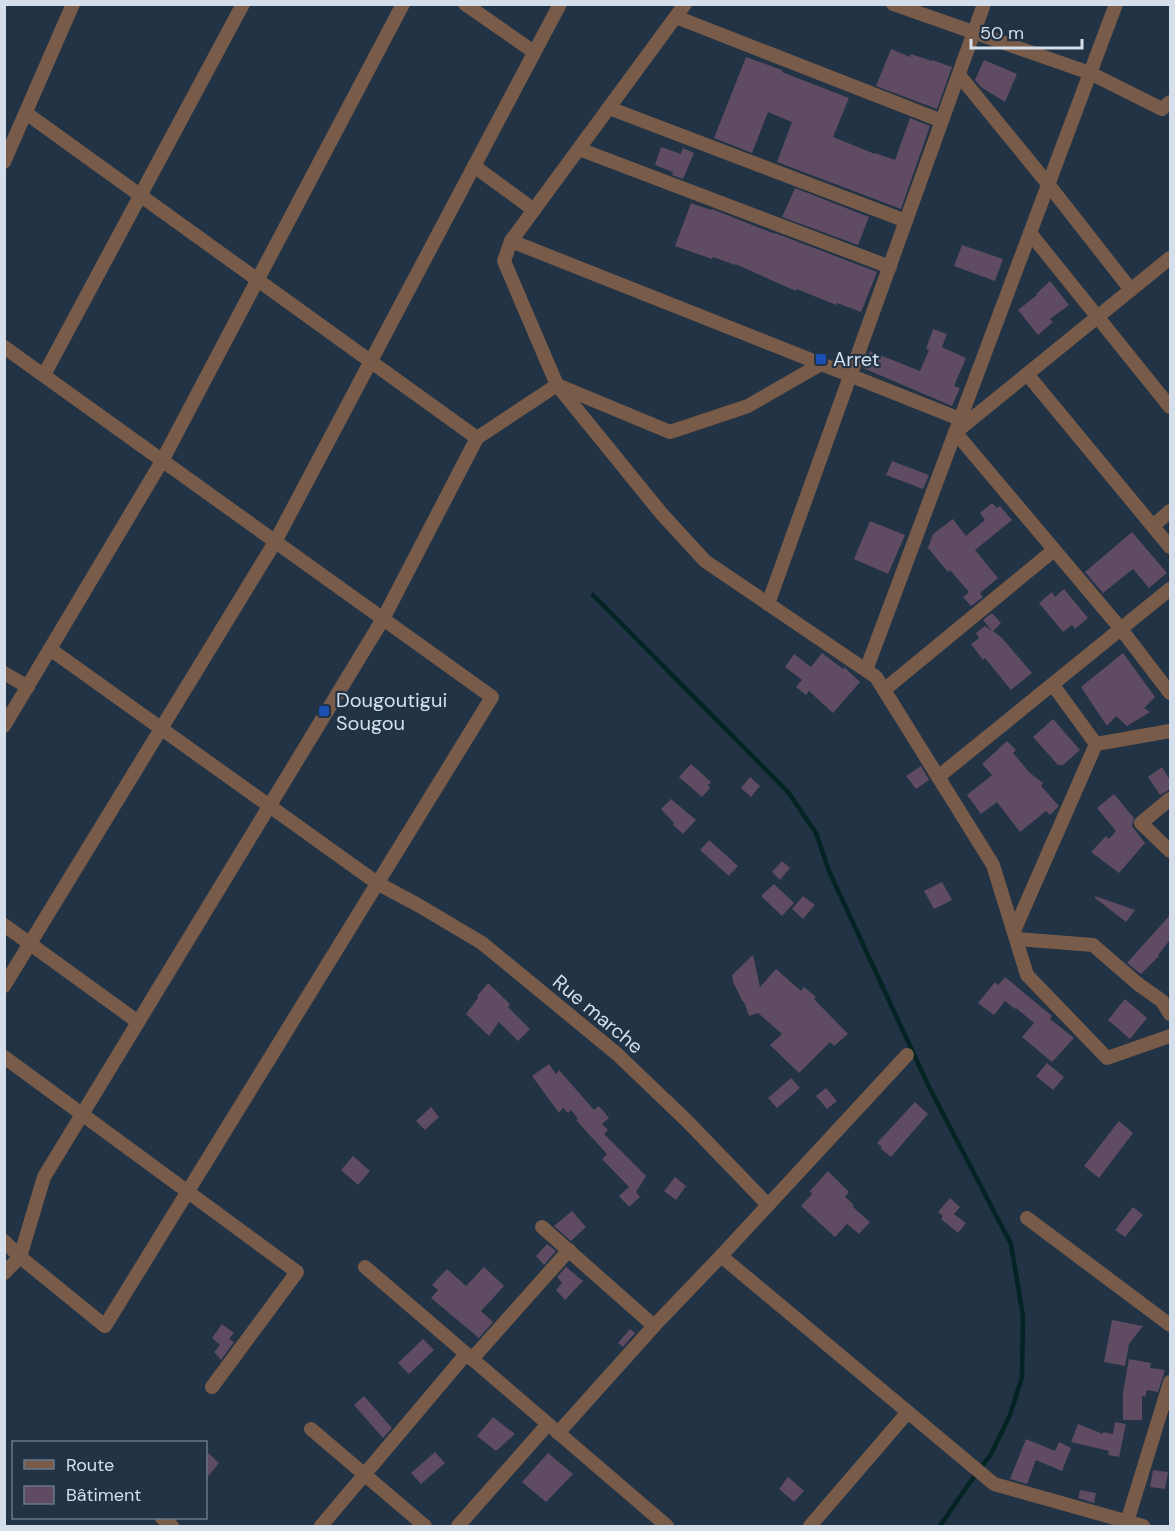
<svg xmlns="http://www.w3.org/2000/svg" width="1175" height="1531" font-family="'DM Sans',sans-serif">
  <rect width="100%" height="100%" fill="#213345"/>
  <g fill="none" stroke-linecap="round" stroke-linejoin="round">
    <polyline stroke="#042323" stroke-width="4.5" points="593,595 788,792 816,833 829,871 929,1087 1011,1244 1023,1316 1022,1377 1010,1415 991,1454 968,1485 940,1526"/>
  </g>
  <g fill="#5f4b62">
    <polygon points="891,49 910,57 911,54 932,61 932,60 952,67 937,109 876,86"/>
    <polygon points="746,57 782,70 782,72 849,98 833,137 875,154 875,153 895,160 910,118 930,126 901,209 777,162 792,122 768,112 752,153 714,138"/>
    <polygon points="984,60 1017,74 1005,102 981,87 975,80"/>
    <polygon points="661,147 681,154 683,148 694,153 683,179 672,175 673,172 655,165"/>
    <polygon points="795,188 869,217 858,245 782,217"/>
    <polygon points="691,203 711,210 712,209 775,234 775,233 877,272 861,312 837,303 836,305 797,289 796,291 735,264 735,265 713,257 712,259 675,246"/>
    <polygon points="962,245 1003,259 995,281 954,266"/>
    <polygon points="1050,281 1069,305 1050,319 1053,322 1038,335 1018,310 1037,295 1036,294"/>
    <polygon points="933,329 947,334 942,347 966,358 954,386 960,388 952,406 863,368 870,351 920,371 929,350 926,349"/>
    <polygon points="892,461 929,475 923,489 886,475"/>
    <polygon points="992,503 997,508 1000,506 1012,520 975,550 998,578 980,593 983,597 971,606 963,597 969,592 950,570 948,572 928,548 933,534 953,519 966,536 985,520 980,513"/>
    <polygon points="870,521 905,535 888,574 854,559"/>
    <polygon points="1132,532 1167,573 1149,588 1133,569 1103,593 1085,572"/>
    <polygon points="1064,589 1088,618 1075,629 1072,625 1063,632 1039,603 1052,592 1055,597"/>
    <polygon points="992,613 1001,623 993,631 1002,638 1032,673 1011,690 985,658 983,660 971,644 979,638 976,633 985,626 992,631 983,620"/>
    <polygon points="822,653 843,669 844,667 860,682 833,713 809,691 806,695 796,687 802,680 785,667 794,654 811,667"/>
    <polygon points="1123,653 1155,697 1144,708 1150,712 1127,726 1116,716 1107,726 1081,687"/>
    <polygon points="1053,719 1080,750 1063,765 1058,765 1033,737"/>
    <polygon points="1007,741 1016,750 1013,753 1030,773 1043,783 1041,786 1059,806 1050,815 1046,811 1020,832 997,802 981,814 967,795 992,775 982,764"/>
    <polygon points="691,764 711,782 708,785 710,788 702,797 679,777"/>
    <polygon points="921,766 929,780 916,789 906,776"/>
    <polygon points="1162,767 1170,780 1170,789 1160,795 1148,777"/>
    <polygon points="750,777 760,786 751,797 741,788"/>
    <polygon points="1114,794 1134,818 1132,826 1145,843 1119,873 1091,852 1106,836 1109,839 1116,831 1097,808"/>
    <polygon points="671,799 696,820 683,834 673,825 674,823 661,809"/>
    <polygon points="709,840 738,866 729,876 700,850"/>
    <polygon points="782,861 790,868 780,880 772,872"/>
    <polygon points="942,882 952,900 934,909 924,891"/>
    <polygon points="774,884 794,903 782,916 761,896"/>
    <polygon points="803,896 815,905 803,919 792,909"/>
    <polygon points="1095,896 1135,910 1126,922 1095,898"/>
    <polygon points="1170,915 1170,940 1158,955 1159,956 1141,974 1127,963"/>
    <polygon points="753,955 760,987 776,969 801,991 804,987 816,997 814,999 848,1034 834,1046 830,1042 799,1073 770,1045 782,1034 758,1013 749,1016 744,1002 743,1002 733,982 732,975"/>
    <polygon points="1005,977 1052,1016 1050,1019 1074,1038 1052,1062 1022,1037 1034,1023 1016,1008 1015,1009 1005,1001 994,1015 978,1003 995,982 998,985"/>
    <polygon points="488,983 510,1004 508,1007 530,1029 518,1041 499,1022 489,1036 466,1014 478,998 477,996"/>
    <polygon points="1125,999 1147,1018 1130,1039 1108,1020"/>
    <polygon points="1047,1063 1064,1077 1053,1090 1036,1076"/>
    <polygon points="549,1064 556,1074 559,1070 594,1110 599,1106 609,1118 602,1124 608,1130 604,1134 646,1176 636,1192 640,1197 629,1207 619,1196 629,1187 602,1159 607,1154 576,1120 578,1119 571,1110 568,1113 563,1108 559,1113 532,1076"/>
    <polygon points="791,1078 800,1088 777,1108 768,1098"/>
    <polygon points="826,1088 837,1101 827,1109 816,1096"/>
    <polygon points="915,1102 928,1114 891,1157 880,1148 882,1147 877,1143"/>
    <polygon points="431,1107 439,1117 425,1130 416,1121"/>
    <polygon points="1119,1121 1133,1133 1099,1178 1084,1166"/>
    <polygon points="353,1156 370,1171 358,1185 341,1170"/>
    <polygon points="828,1171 849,1192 845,1197 854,1205 852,1206 870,1222 859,1234 847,1224 835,1237 801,1206 812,1194 810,1191"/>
    <polygon points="675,1177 686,1186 676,1200 664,1191"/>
    <polygon points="950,1198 960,1207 954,1214 966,1223 958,1233 941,1219 943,1216 938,1212"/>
    <polygon points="1133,1207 1143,1215 1125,1237 1115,1230"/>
    <polygon points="572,1211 586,1227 571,1241 554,1226"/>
    <polygon points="547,1244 556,1251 544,1265 536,1256"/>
    <polygon points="484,1267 504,1286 481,1311 493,1322 479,1338 431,1298 438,1290 432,1285 447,1269 466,1286"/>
    <polygon points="566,1267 583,1281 565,1300 556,1290 562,1283 557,1277"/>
    <polygon points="1112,1320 1143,1326 1129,1344 1125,1366 1104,1362"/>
    <polygon points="222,1324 234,1333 229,1339 234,1342 221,1360 214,1352 220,1345 212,1338"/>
    <polygon points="630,1329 635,1333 623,1347 618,1343"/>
    <polygon points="423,1339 434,1350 409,1374 398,1363"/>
    <polygon points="1129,1359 1151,1363 1150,1368 1165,1370 1158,1392 1147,1390 1145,1397 1142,1396 1142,1420 1123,1420 1123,1392"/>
    <polygon points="364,1396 392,1428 383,1438 354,1405"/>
    <polygon points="493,1417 515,1434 496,1451 477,1436"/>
    <polygon points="1115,1422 1126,1424 1119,1457 1108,1455 1109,1451 1071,1442 1078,1424 1103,1434 1103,1432 1113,1434"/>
    <polygon points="1026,1439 1055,1451 1059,1442 1071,1448 1062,1471 1036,1460 1027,1484 1010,1479"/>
    <polygon points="206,1451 219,1463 206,1479"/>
    <polygon points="435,1452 445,1463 421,1484 411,1473"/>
    <polygon points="548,1453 573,1474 546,1502 522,1482"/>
    <polygon points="1153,1470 1168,1472 1165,1489 1150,1487"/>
    <polygon points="788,1477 804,1491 794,1502 779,1489"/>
    <polygon points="1080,1490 1096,1493 1094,1503 1078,1498"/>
  </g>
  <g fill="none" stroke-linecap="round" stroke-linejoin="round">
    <g stroke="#795b4a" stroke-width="14">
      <polyline points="465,4 534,52"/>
      <polyline points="685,4 511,241 504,261 557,385 661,513 705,561 876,677 993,865 1027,975 1107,1058 1170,1036"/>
      <polyline points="893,4 1090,73 1162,109 1170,102"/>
      <polyline points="676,17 942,121"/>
      <polyline points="959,75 1048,184 1131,290"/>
      <polyline points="609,108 906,221"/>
      <polyline points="26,113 477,438"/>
      <polyline points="579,149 890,267"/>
      <polyline points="4,162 73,4"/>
      <polyline points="474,166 534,210"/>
      <polyline points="1030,233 1170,407"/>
      <polyline points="511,241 960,419"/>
      <polyline points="4,347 492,697 105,1326 20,1257 4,1241"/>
      <polyline points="1027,374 1170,547"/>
      <polyline points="44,375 243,4"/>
      <polyline points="957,431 1170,258"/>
      <polyline points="955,432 1121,629 1170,693"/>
      <polyline points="1153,526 1170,511"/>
      <polyline points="768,604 984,4"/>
      <polyline points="50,649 377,883 418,905 482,943 617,1054 687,1121 768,1205"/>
      <polyline points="866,670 1116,4"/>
      <polyline points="4,673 28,687"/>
      <polyline points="1053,685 1096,744"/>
      <polyline points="884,690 1054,550"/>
      <polyline points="4,726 162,461 403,4"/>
      <polyline points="938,777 1170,589"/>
      <polyline points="1170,799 1141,823 1170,851"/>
      <polyline points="4,925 138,1022"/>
      <polyline points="1014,931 1096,744 1170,731"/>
      <polyline points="1017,939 1093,945 1138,984 1162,1001 1170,1014"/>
      <polyline points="4,986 275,542 560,4"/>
      <polyline points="4,1057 297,1272 212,1387"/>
      <polyline points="1027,1218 1170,1325"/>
      <polyline points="542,1227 654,1326"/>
      <polyline points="721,1256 994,1484 1143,1526"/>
      <polyline points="365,1267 667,1526"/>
      <polyline points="4,1273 20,1257 44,1177 383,619 477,438 557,385 670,432 748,406 821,364"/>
      <polyline points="472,1359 569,1250"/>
      <polyline points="311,1429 425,1526"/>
      <polyline points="558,1433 654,1326 721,1256 907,1055"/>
      <polyline points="162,1518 172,1526"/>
      <polyline points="1127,1522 1170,1382"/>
      <polyline points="321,1526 466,1354"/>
      <polyline points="458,1526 548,1424"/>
      <polyline points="810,1526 908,1412"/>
    </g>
  </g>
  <g fill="#1a4fb4" stroke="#213345" stroke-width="2">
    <rect x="815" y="353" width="12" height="12" rx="3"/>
    <rect x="318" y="705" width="12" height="12" rx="3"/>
  </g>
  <g text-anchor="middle" stroke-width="4.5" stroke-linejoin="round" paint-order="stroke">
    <g font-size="20" fill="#d4dfeb" stroke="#213345" text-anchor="start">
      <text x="833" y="366">Arret</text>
      <text x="336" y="707">Dougoutigui<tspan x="336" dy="23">Sougou</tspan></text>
    </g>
    <g font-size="20" fill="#d4dfeb" stroke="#213345">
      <text transform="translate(598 1014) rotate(40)" y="7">Rue marche</text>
    </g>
  </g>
  <rect width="1175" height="1531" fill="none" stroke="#d4dfeb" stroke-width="12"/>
  <rect x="12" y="1441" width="195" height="78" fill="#213345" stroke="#697887" stroke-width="1.5"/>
  <rect x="24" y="1460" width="30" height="9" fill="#795b4a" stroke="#697887" stroke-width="1.5"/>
  <text x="66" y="1471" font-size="18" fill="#d4dfeb">Route</text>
  <rect x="24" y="1486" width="30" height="18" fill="#5f4b62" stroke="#697887" stroke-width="1.5"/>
  <text x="66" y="1501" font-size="18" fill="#d4dfeb">Bâtiment</text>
  <path d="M971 39v9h111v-9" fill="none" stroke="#d4dfeb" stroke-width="3"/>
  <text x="980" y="39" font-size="18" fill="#d4dfeb" stroke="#213345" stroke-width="4.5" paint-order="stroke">50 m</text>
</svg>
